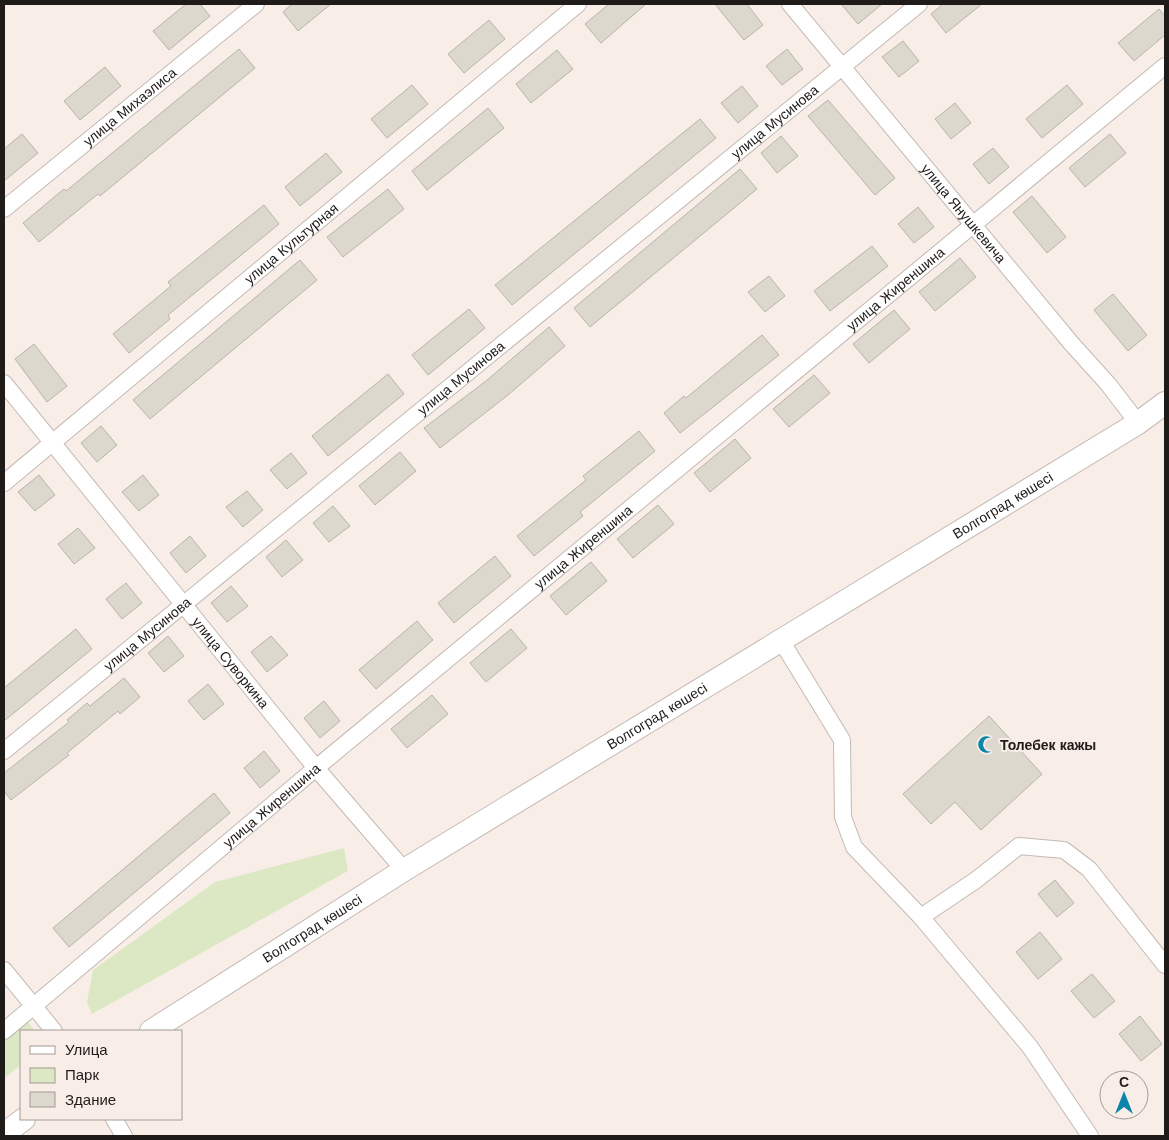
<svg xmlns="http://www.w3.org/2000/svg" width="1169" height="1140" font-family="'Work Sans',sans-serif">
  <rect width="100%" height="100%" fill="#f9eee7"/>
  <g fill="#dce8c4">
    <polygon points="344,848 348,871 92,1014 87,1002 93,970 215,882"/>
    <polygon points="26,1018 34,1031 21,1031 21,1065 4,1078 4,1036"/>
  </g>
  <g fill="#dcd8cd" stroke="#b8b4aa">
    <polygon points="186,4 200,4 210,16 169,50 153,31"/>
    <polygon points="292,4 331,4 298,31 283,12"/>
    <polygon points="609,4 646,4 601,43 585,24"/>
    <polygon points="715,4 747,4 763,25 744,40"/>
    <polygon points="841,4 882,4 858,24"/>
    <polygon points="943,4 982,4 946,33 931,14"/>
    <polygon points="1159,9 1165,16 1165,35 1134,61 1118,43"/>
    <polygon points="489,20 505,39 464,73 448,54"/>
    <polygon points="903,41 919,61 899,77 882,57"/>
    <polygon points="239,49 255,68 100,196 98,194 39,242 23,223 64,189 66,191"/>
    <polygon points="787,49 803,69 782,85 766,66"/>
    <polygon points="557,50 573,69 531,103 516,84"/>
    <polygon points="105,67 121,86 80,120 64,101"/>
    <polygon points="412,85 428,104 387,138 371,119"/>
    <polygon points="1067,85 1083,104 1042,138 1026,119"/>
    <polygon points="742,86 758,106 738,123 721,103"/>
    <polygon points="828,100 895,178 875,195 808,116"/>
    <polygon points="955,103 971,123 951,139 935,119"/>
    <polygon points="488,108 504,128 427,190 412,171"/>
    <polygon points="700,119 716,138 512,305 495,285"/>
    <polygon points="22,134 38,153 4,181 4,149"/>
    <polygon points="1110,134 1126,153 1085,187 1069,168"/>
    <polygon points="781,136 798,156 777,173 761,153"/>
    <polygon points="993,148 1009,167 989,184 973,164"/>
    <polygon points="326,153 342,172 300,206 285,187"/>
    <polygon points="740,169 757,189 590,327 574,308"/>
    <polygon points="388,189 404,209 343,257 327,237"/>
    <polygon points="1032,196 1066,237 1047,253 1013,212"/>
    <polygon points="264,205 279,224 168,315 170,319 129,353 113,334 171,286 168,282"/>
    <polygon points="918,207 934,227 914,243 898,224"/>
    <polygon points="872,246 888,266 830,311 814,291"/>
    <polygon points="960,258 976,277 935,311 919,292"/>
    <polygon points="300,260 317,280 150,419 133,400"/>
    <polygon points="769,276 785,296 765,312 748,292"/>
    <polygon points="1113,294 1147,335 1128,351 1094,310"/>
    <polygon points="469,309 485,328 428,375 412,355"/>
    <polygon points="894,310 910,329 869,363 853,344"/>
    <polygon points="549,327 565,346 508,395 440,448 424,428 486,381"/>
    <polygon points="762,335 779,355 680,433 664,413 684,396 686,398"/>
    <polygon points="34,344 67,386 47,402 15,359"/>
    <polygon points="388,374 404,394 328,456 312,436"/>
    <polygon points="814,375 830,393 789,427 773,409"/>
    <polygon points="101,426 117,445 97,462 81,443"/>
    <polygon points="639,431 655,451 580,512 583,516 534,556 517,536 586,480 583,476"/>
    <polygon points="735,439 751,458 710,492 694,473"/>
    <polygon points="400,452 416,471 375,505 359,486"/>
    <polygon points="291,453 307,473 287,489 270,470"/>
    <polygon points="39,475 55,495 35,511 18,492"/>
    <polygon points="143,475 159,495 139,511 122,492"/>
    <polygon points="247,491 263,510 243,527 226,507"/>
    <polygon points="658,505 674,524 633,558 617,539"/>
    <polygon points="333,506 350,526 329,542 313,523"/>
    <polygon points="78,528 95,548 74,564 58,544"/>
    <polygon points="190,536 206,556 186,573 170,553"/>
    <polygon points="286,540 303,560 282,577 266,557"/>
    <polygon points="495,556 511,576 454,623 438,603"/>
    <polygon points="591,562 607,581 566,615 550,596"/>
    <polygon points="126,583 142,603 122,619 106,599"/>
    <polygon points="231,586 248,606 227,622 211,603"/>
    <polygon points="417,621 433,640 376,689 359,670"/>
    <polygon points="76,629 92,649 4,721 4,688"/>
    <polygon points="511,629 527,648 486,682 470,663"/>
    <polygon points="168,636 184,656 164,672 148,653"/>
    <polygon points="271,636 288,655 267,672 251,652"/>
    <polygon points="124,678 140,697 120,714 118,711 67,753 69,755 11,800 4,791 4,773 69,722 67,720 87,703 90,706"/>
    <polygon points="208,684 224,704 204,720 188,701"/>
    <polygon points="432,695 448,714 407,748 391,729"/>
    <polygon points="324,701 340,721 320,738 304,718"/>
    <polygon points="989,716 1042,774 981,830 955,802 931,824 903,794"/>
    <polygon points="264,751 280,771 260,788 244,768"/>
    <polygon points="214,793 230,813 69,947 53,928"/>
    <polygon points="1055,880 1074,903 1057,917 1038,894"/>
    <polygon points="1040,932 1062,959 1038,979 1016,952"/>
    <polygon points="1092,974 1115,1001 1094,1018 1071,991"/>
    <polygon points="1140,1016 1162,1044 1141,1061 1119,1034"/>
  </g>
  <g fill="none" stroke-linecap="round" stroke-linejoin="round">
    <defs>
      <g id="minor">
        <path id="s1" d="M790,4l281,339 37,41 30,39"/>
        <path id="s2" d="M4,209l252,-205"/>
        <path id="s3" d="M4,383l312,385 88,102"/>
        <path id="s4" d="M4,483l574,-479"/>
        <polyline points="782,642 842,740 843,817 854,847 921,917 976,880 1019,846 1064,850 1089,869 1165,965"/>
        <path id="s5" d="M4,751l915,-747"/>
        <polyline points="921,917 1030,1047 1090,1136"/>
        <polyline points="4,970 54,1031"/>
        <path id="s6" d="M4,1031l312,-263 849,-702"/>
        <polyline points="114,1119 124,1136"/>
      </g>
      <g id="secondary">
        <path id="s7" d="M151,1031l253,-161 734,-447 27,-20"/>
        <polyline points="4,1134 24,1119"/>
      </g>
    </defs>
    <use href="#minor" stroke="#c4b9b3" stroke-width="18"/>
    <use href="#secondary" stroke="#c4b9b3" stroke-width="24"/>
    <use href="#minor" stroke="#fff" stroke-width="16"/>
    <use href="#secondary" stroke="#fff" stroke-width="22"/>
  </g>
  <defs>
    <symbol id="mosque-bare" viewBox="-9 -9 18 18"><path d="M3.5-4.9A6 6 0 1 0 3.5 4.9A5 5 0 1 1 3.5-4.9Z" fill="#0b85aa" stroke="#f9eee7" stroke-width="2.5" paint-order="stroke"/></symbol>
  </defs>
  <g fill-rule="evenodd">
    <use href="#mosque-bare" x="974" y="732" width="25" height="25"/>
  </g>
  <g text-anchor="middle" stroke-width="4" stroke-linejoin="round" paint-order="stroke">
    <g font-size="14" fill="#1f1b19" stroke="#f9eee7">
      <text dy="5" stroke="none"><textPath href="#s2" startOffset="162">улица Михаэлиса</textPath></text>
      <text dy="5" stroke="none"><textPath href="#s5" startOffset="995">улица Мусинова</textPath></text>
      <text dy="5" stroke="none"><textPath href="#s1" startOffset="272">улица Янушкевича</textPath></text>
      <text dy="5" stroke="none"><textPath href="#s4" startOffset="374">улица Культурная</textPath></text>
      <text dy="5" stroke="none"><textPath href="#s6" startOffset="1160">улица Жиреншина</textPath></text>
      <text dy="5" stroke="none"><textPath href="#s5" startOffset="590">улица Мусинова</textPath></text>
      <text dy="5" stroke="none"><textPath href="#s7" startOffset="1001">Волгоград көшесі</textPath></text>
      <text dy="5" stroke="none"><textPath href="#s6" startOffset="755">улица Жиреншина</textPath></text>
      <text dy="5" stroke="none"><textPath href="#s5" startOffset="185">улица Мусинова</textPath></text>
      <text dy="5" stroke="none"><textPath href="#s3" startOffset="360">улица Суворкина</textPath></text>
      <text dy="5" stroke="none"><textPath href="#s7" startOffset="596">Волгоград көшесі</textPath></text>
      <text dy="5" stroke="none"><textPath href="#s6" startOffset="350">улица Жиреншина</textPath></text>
      <text dy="5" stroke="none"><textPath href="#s7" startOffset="191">Волгоград көшесі</textPath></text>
    </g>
    <g font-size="14" font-weight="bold" fill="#1f1b19" stroke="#f9eee7" text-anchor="start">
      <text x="1000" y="750">Толебек кажы</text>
    </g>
  </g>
  <rect width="1169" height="1140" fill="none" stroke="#1f1b19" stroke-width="10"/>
  <rect x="20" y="1030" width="162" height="90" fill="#f9eee7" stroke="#a29a95"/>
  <rect x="30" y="1046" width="25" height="8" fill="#ffffff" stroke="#a29a95"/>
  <text x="65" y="1055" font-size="15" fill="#1f1b19">Улица</text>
  <rect x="30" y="1068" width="25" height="15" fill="#dce8c4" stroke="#a29a95"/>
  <text x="65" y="1080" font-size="15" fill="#1f1b19">Парк</text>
  <rect x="30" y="1092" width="25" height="15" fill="#dcd8cd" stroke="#a29a95"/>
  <text x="65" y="1105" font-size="15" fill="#1f1b19">Здание</text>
  <g transform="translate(1124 1095)"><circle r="24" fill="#f9eee7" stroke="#a29a95"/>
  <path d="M0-4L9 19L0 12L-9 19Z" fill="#0b85aa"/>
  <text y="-8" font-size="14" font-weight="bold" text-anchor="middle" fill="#1f1b19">С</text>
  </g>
</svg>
